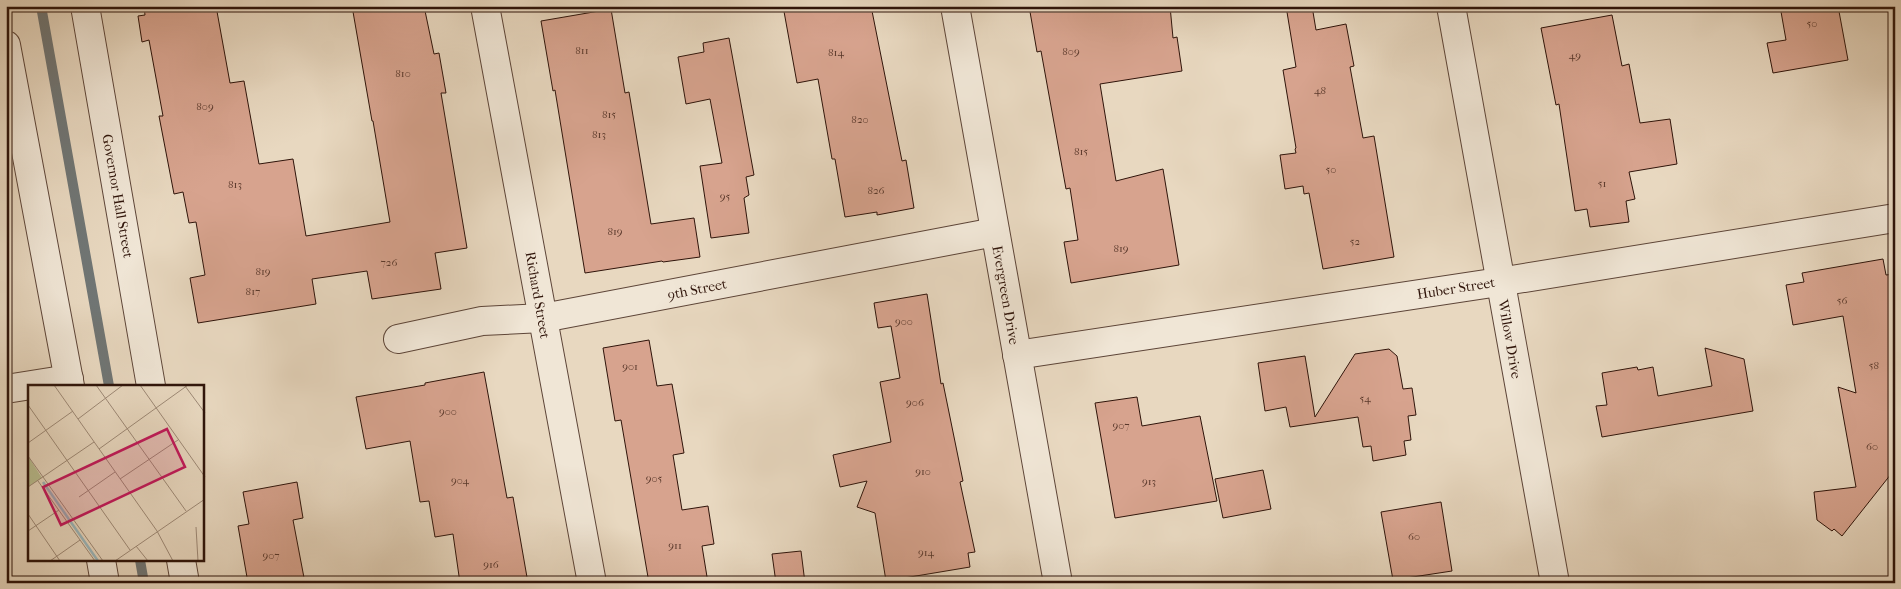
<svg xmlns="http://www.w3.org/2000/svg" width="1901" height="589" font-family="'IM FELL French Canon',serif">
  <rect width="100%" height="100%" fill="#e8d8c0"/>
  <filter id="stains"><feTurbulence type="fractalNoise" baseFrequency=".004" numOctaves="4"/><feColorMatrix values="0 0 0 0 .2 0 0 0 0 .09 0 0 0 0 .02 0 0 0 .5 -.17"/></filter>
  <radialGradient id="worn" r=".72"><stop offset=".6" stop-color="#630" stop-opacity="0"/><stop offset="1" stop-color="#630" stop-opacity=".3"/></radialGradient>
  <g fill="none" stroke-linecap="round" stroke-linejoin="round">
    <g stroke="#707675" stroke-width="10">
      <polyline points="41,6 109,386"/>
      <polyline points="140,560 144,583"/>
    </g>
  </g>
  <g fill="#d7a38e" stroke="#2f140a">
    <polygon points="144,6 216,6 230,83 244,81 259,164 293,159 306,236 390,222 373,121 372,121 352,6 424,6 434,54 439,53 446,93 441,93 467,248 435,253 441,289 372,299 367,271 312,279 316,304 198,323 190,278 205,275 196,222 189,223 183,192 174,194 159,116 163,116 149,40 142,42 138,16 145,15"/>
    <polygon points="783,6 871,6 902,161 906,160 914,208 877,215 877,212 845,217 835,159 832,159 818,79 797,83"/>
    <polygon points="1029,6 1170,6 1173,38 1177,37 1182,71 1100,84 1116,181 1163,169 1179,265 1071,283 1064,242 1078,240 1070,188 1066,189 1041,51 1037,52"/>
    <polygon points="1286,6 1312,6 1316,30 1346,24 1354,66 1350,67 1363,138 1374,136 1394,257 1323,269 1309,193 1304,194 1303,186 1285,189 1280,155 1296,153 1295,149 1296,148 1283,70 1296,67"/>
    <polygon points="1780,6 1838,6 1848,60 1773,73 1767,43 1786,40"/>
    <polygon points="611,9 625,93 629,92 651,224 694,218 700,257 663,262 662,261 585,273 555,90 553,91 541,21"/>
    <polygon points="1612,15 1622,66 1629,64 1640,123 1670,119 1677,164 1629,172 1635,199 1626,201 1629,222 1590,227 1587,209 1575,211 1559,104 1556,105 1541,28"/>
    <polygon points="729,38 754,175 746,177 749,195 744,198 749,233 711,238 700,166 722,163 710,99 686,104 678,57 704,52 703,43"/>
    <polygon points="1883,259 1886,275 1895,274 1895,469 1842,536 1834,529 1832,531 1817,520 1814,492 1856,487 1838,387 1856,393 1843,316 1793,325 1786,285 1804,282 1802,273"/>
    <polygon points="927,294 941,384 943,383 963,481 960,482 975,552 968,553 970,567 886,581 875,513 857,507 867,481 840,487 833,455 891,442 880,382 900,378 891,326 878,328 874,303"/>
    <polygon points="649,340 657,386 672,384 678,418 684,453 673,455 682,510 708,506 714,544 702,546 708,583 649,583 621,420 615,421 603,348"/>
    <polygon points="1705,348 1744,359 1753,411 1602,437 1596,406 1607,405 1602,373 1637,367 1638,370 1653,367 1658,396 1712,386"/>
    <polygon points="1389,349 1397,356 1403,389 1412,388 1416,415 1408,416 1411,440 1404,441 1406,455 1373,461 1371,446 1363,447 1358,417 1290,427 1286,407 1265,411 1258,363 1305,356 1315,417 1355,354"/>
    <polygon points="484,372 507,498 513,497 528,583 460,583 453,534 435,537 429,501 420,502 410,441 366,449 356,397 425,385 425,383"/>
    <polygon points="1137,397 1142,426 1200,416 1217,501 1115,518 1095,403"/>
    <polygon points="1263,470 1271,509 1223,518 1215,479"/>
    <polygon points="297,482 303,518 293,520 305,583 248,583 238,526 249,524 243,492"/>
    <polygon points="1441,502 1452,571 1393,580 1381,512"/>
    <polygon points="801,551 805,583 776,583 772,554"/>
  </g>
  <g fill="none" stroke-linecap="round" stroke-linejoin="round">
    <defs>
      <g id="street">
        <polyline points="85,6 151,386"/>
        <polyline points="485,6 592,583"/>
        <polyline points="955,6 1058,583"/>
        <polyline points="1451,6 1555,583"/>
        <polyline points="6,45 70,386"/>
        <polyline points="398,339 482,321 543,318 995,232"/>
        <polyline points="1017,355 1499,282 1895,218"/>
        <polyline points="6,389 69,379"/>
        <polyline points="101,560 105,583"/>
        <polyline points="181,560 185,583"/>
      </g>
    </defs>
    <use href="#street" stroke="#5d4538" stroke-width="30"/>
    <use href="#street" stroke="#f0e6d6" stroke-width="28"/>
  </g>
  <g text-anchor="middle" stroke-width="4" stroke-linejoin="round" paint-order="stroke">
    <g font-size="11" fill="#59382b">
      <text x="1812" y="27">50</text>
      <text x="582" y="54">811</text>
      <text x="1071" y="55">809</text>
      <text x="836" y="56">814</text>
      <text x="1575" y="59">49</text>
      <text x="403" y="77">810</text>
      <text x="1320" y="94">48</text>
      <text x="205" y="110">809</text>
      <text x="609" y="118">815</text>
      <text x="860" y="123">820</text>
      <text x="599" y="138">813</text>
      <text x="1081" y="155">815</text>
      <text x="1331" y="173">50</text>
      <text x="1602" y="187">51</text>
      <text x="235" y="188">813</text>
      <text x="876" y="194">826</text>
      <text x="725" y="200">95</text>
      <text x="615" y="235">819</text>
      <text x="1355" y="245">52</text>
      <text x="1121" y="252">819</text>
      <text x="389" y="266">726</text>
      <text x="263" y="275">819</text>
      <text x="253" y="295">817</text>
      <text x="1842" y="304">56</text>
      <text x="904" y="325">900</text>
      <text x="1874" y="369">58</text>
      <text x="630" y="370">901</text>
      <text x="1365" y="402">54</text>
      <text x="915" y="406">906</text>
      <text x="448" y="415">900</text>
      <text x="1121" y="429">907</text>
      <text x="1872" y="450">60</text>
      <text x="923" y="475">910</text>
      <text x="654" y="482">905</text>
      <text x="460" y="484">904</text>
      <text x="1149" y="485">913</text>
      <text x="1414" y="540">60</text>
      <text x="675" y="549">911</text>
      <text x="926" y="556">914</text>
      <text x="271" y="559">907</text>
      <text x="491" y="568">916</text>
    </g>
    <g font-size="14" fill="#2f140a" stroke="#f0e6d6">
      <text transform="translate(118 196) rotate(80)" y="5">Governor Hall Street</text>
      <text transform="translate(1456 288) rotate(-9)" y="5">Huber Street</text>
      <text transform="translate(697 289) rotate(-11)" y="5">9th Street</text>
      <text transform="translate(538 295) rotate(80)" y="5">Richard Street</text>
      <text transform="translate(1006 295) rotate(80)" y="5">Evergreen Drive</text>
      <text transform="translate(1510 339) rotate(80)" y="5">Willow Drive</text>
    </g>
  </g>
  <g transform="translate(28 385)">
    <rect width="176" height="176" fill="#e8d8c0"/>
    <path d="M0,71l14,22 -14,9z" fill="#b9be90"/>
    <path fill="none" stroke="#9bb7bc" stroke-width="2.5" d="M15,97l55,79"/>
    <path fill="none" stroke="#9e8a77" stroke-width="1" d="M26,0l103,146 16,30M68,0l90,126M112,0l65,92M157,1l20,27M0,20l102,145M50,34l45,-34M0,58l45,-32M71,64l89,-64M0,71l75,105M92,94l58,-39M10,96l57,80M0,102l66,-45M51,112l36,-25M0,129l32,47M168,142l2,34M0,146l31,-21M108,161l12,15M22,176l30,-21M87,176l90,-62"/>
    <path fill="#c2185b" fill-opacity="0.15" stroke="#c2185b" stroke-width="2.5" d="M139,44l18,38 -124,58 -18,-38z"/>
    <rect width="176" height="176" fill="none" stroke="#2f140a" stroke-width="2.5"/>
  </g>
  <rect width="1901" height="589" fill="none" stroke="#e8d8c0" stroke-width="25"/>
  <rect x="8" y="8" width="1886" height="574" fill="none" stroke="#2f140a" stroke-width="2.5"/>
  <rect x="12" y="12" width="1876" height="564" fill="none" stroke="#2f140a"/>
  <rect width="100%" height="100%" filter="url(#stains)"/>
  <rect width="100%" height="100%" fill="url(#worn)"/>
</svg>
